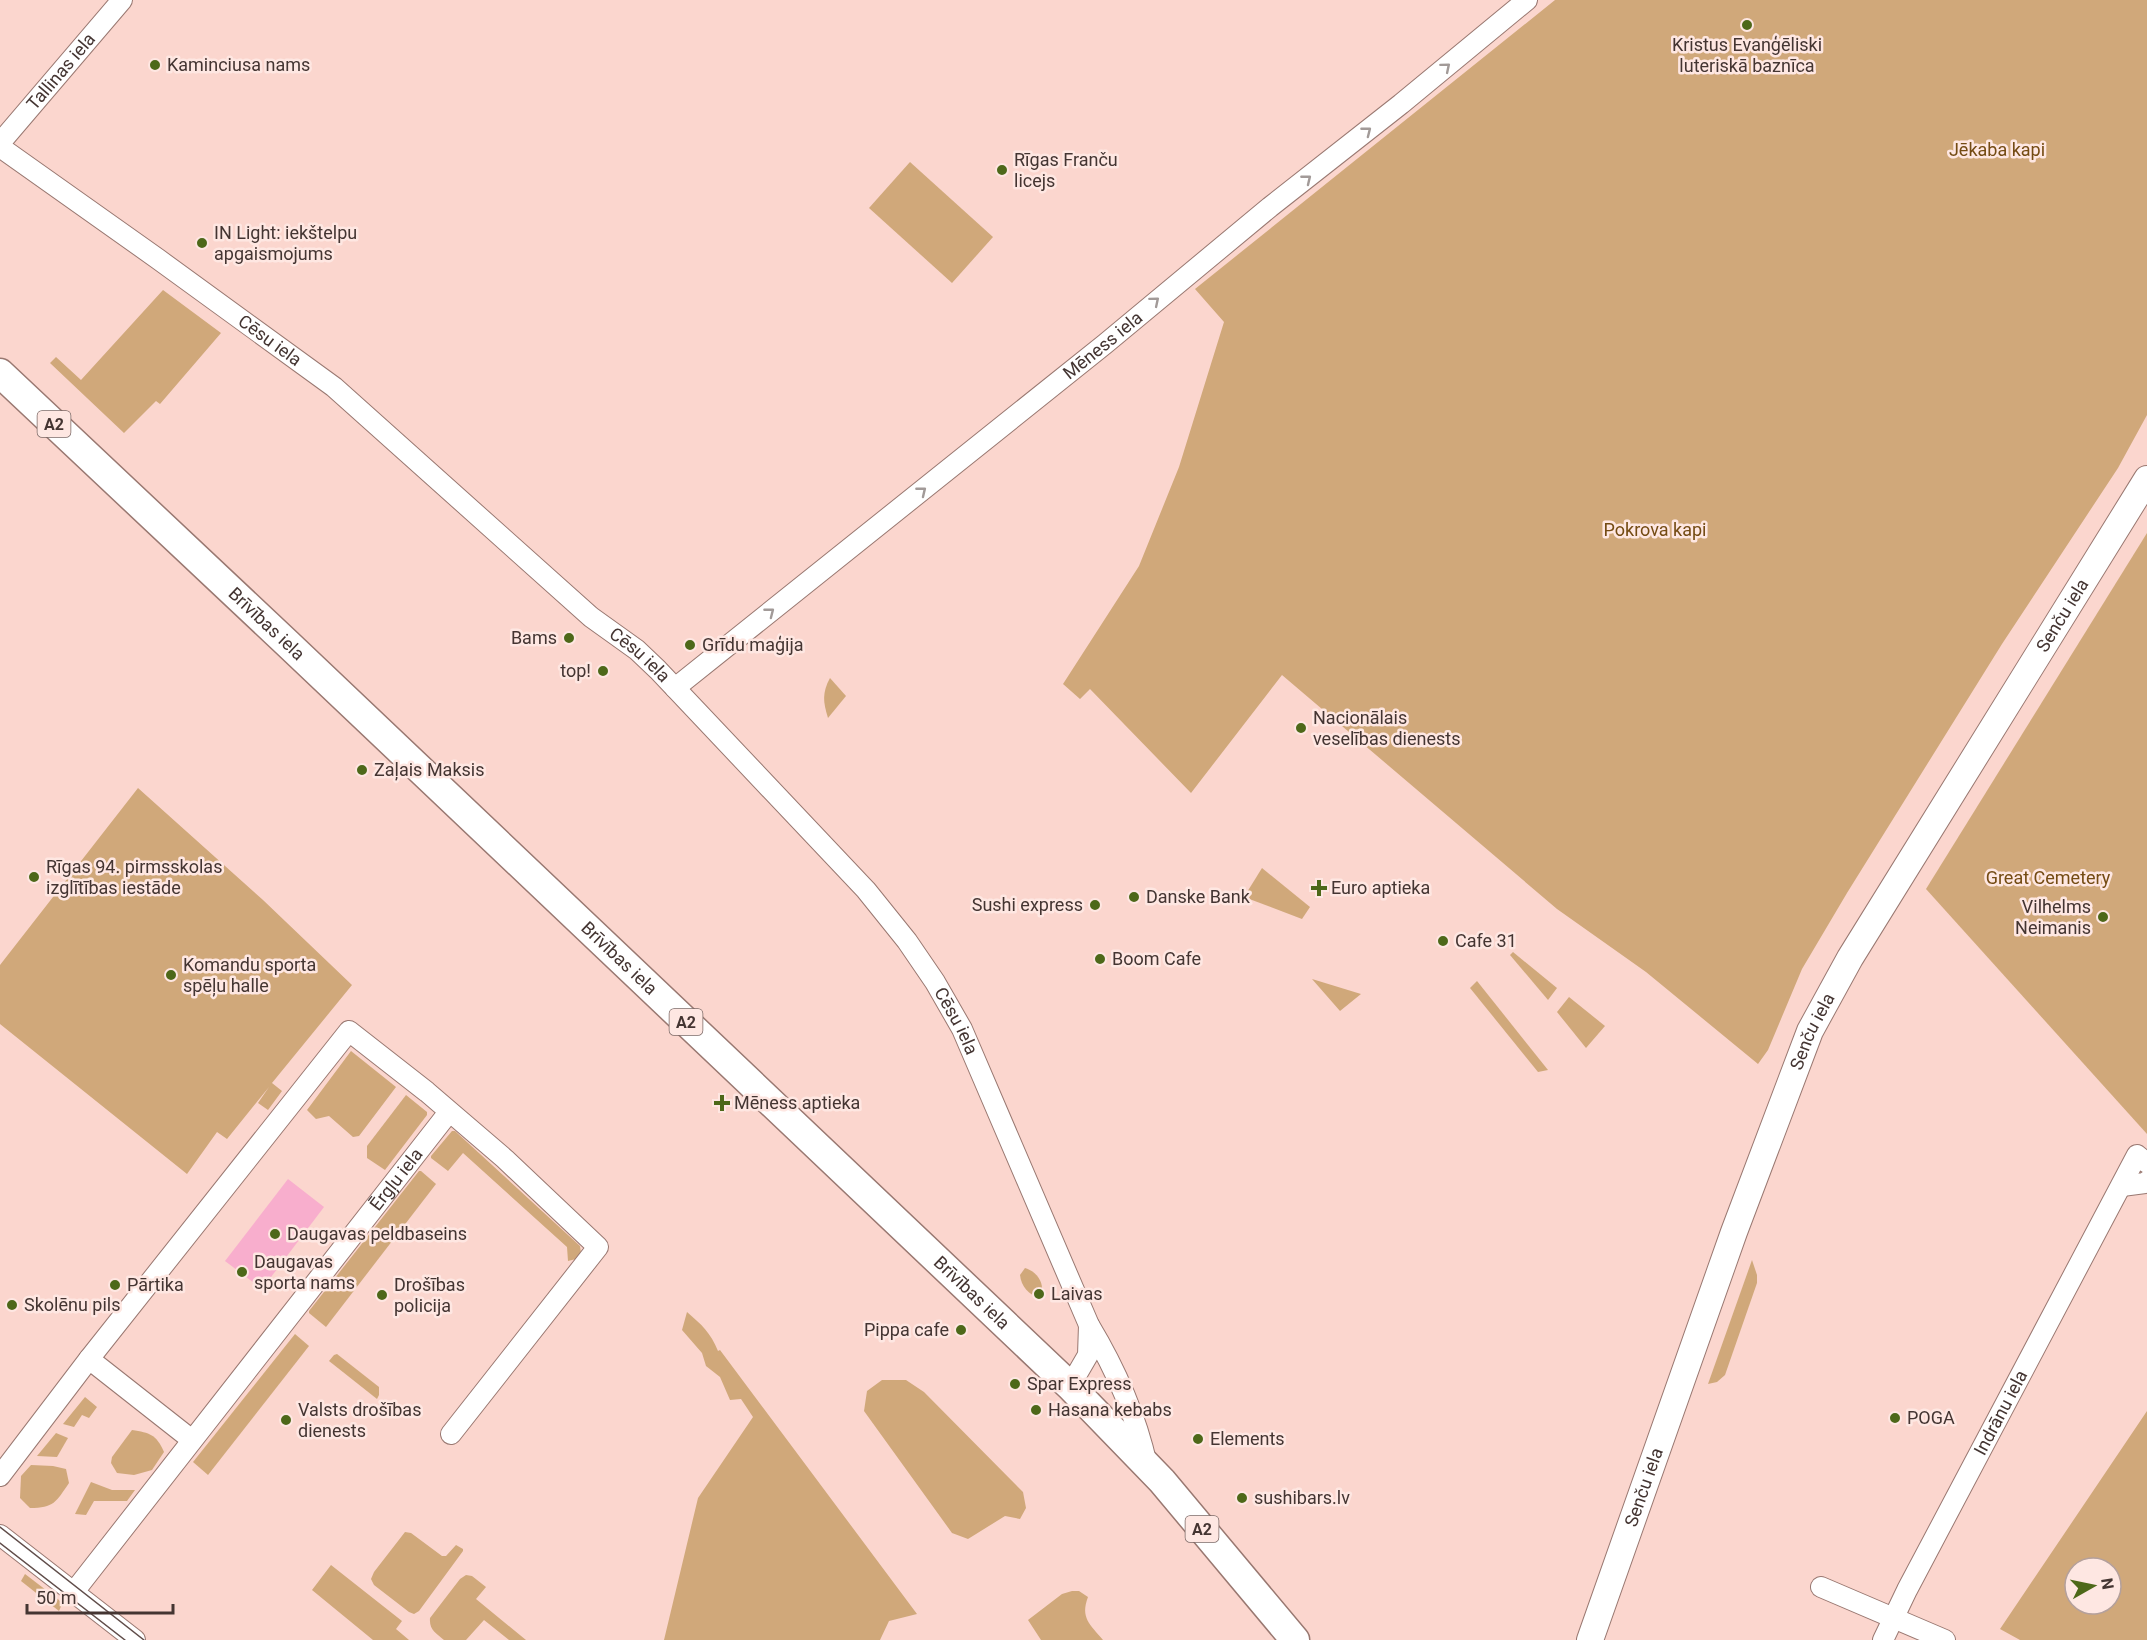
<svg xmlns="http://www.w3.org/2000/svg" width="2147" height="1640" font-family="Roboto,sans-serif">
  <rect width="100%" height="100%" fill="#fbd6ce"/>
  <g fill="#d0a87a" fill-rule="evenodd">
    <polygon points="1555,0 2147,0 2147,415 2118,468 2002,644 1847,893 1802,969 1768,1050 1758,1064 1646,972 1557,909 1282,675 1191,793 1090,689 1080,699 1063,684 1139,566 1179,467 1224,322 1195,289"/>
    <polygon points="910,162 993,237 952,283 869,208"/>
    <polygon points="163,290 221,333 160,404 156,401 124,433 50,363 56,357 81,380"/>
    <polygon points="2147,533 2147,1134 1926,889"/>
    <path d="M830,678l16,18 -18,22c-5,-16 -6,-25 2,-40z"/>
    <polygon points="138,788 263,900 352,985 272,1083 282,1091 268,1110 258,1103 269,1087 227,1139 217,1132 187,1174 0,1024 0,965"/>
    <polygon points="1262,868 1310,907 1302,919 1244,897"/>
    <polygon points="1513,952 1557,988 1548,1000 1510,955"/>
    <polygon points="1312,979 1361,994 1340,1011"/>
    <polygon points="1477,981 1548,1070 1538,1072 1470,988"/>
    <polygon points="1569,997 1605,1026 1586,1048 1557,1012"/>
    <polygon points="351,1051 396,1087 359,1136 353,1137 329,1116 316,1119 307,1110"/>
    <polygon points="406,1095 427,1112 427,1115 385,1170 367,1158 367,1146"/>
    <polygon points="452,1131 455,1131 580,1246 581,1253 576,1259 568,1261 567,1247 463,1153 448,1171 431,1158 431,1156"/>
    <polygon points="419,1171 421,1171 436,1184 326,1327 309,1313 309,1311"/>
    <polygon points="1752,1260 1757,1275 1757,1283 1725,1375 1717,1382 1708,1384"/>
    <path d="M1025,1268c13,4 21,17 15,29 -11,-1 -19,-11 -20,-22z"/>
    <path d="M687,1312c14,12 24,21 31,39l2,-1 197,264 -28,7 -9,19h-216l34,-142 55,-81 -12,-18 -11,1 -10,-23 -14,-11 -4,-13 -20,-23z"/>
    <polygon points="295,1334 309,1346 208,1475 193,1462"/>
    <polygon points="337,1354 379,1387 379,1395 377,1399 329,1361 334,1355"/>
    <polygon points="882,1380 906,1380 924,1392 1023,1492 1026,1508 1020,1519 1005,1516 968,1539 952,1533 864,1411 867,1391"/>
    <polygon points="85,1397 97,1407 89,1418 82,1415 74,1427 63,1424"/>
    <path d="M2147,1411v229h-127l-20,-11zM2075,1568h36v36h-36z"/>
    <path d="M132,1430c18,3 24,4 32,22l-12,18 -18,5 -17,-2 -6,-10 1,-6z"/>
    <polygon points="56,1433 68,1438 57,1457 37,1456"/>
    <path d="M31,1465l22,1 13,3 3,14c-13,19 -15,25 -39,25l-10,-10 1,-22z"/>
    <polygon points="91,1482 112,1490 135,1490 127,1501 94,1501 86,1515 75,1514"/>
    <polygon points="405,1532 411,1533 442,1556 446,1556 456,1545 463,1549 463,1551 419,1611 414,1614 409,1612 374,1585 371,1579 374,1572"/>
    <polygon points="331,1565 402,1621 396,1629 409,1640 373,1640 312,1590"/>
    <polygon points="25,1574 59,1600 62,1604 59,1611 21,1581"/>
    <path d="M466,1575l6,1 14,11 -10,12 50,41h-17l-25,-20 -18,20h-22c-8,-7 -15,-10 -14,-22l30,-39z"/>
    <path d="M1072,1591h7l9,6c-8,21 2,27 15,43h-62l-13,-20 34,-26z"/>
  </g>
  <polygon fill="#f8aecd" points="288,1179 324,1207 262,1289 225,1261"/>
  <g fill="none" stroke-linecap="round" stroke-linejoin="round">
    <defs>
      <g id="minor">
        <path id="s1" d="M0,143l122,-143"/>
        <path id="s2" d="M0,147l158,112 176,128 257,230 46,33 21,20 208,220 41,51 28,41 27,47 127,296c26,43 47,91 58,140"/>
        <path id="s3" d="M675,688l430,-344 165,-137 131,-103 126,-104"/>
        <polyline points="2122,1186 2145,1183 2147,1181"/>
        <polyline points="89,1359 192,1440"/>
        <polyline points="1070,1386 1088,1355 1089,1325"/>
        <polyline points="0,1476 89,1359 349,1031 427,1092 505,1159 598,1247 451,1434"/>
        <polyline points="0,1535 135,1640"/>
        <polyline points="1821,1587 1945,1640"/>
        <path id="s4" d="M73,1593l376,-481"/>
        <path id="s5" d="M1883,1640l24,-50 230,-435 10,8"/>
      </g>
      <g id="major">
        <path id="s6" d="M1590,1640l144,-408 76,-201 40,-73 297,-479"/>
      </g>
      <g id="highway">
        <path id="s7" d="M0,373l288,271 782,742 92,95 133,159"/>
      </g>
    </defs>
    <use href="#minor" stroke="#997871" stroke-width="22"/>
    <use href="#major" stroke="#997871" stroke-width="28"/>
    <use href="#highway" stroke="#997871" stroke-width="31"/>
    <use href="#minor" stroke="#fff" stroke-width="20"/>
    <use href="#major" stroke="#fff" stroke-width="26"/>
    <use href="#highway" stroke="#fff" stroke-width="28"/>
    <g stroke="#604d4a" stroke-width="1.5">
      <polyline points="0,1527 144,1640"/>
      <polyline points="0,1543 125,1640"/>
    </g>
  </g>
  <defs><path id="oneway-chevron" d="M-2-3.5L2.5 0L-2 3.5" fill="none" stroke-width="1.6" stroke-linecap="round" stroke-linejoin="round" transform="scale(1.5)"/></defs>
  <g stroke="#a29a98">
    <use href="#oneway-chevron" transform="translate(1446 67) rotate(-40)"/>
    <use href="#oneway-chevron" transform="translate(1367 131) rotate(-38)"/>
    <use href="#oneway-chevron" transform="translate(1307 179) rotate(-39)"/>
    <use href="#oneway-chevron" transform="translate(1155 301) rotate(-40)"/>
    <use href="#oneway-chevron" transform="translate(922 491) rotate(-39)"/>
    <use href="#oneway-chevron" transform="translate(770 612) rotate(-38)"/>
  </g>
  <g fill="#4d6819" stroke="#fee7e2" stroke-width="2">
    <circle cx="1747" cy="25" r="6"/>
    <circle cx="155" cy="65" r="6"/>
    <circle cx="1002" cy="170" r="6"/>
    <circle cx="202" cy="243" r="6"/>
    <circle cx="569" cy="638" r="6"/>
    <circle cx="690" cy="645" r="6"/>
    <circle cx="603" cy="671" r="6"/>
    <circle cx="1301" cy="728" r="6"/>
    <circle cx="362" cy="770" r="6"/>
    <circle cx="34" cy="877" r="6"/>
    <path d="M1316 879h6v6h6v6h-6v6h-6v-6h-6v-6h6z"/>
    <circle cx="1134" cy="897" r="6"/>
    <circle cx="1095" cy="905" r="6"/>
    <circle cx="2103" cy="917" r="6"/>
    <circle cx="1443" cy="941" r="6"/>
    <circle cx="1100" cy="959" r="6"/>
    <circle cx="171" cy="975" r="6"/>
    <path d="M719 1094h6v6h6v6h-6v6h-6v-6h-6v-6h6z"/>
    <circle cx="275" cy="1234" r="6"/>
    <circle cx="242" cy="1272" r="6"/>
    <circle cx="115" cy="1285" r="6"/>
    <circle cx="1039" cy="1294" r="6"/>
    <circle cx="382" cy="1295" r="6"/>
    <circle cx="12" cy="1305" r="6"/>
    <circle cx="961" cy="1330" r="6"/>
    <circle cx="1015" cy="1384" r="6"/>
    <circle cx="1036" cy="1410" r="6"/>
    <circle cx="1895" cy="1418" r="6"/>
    <circle cx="286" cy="1420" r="6"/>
    <circle cx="1198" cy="1439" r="6"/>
    <circle cx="1242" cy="1498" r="6"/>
  </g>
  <g text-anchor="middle" stroke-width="5" stroke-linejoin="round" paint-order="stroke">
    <g fill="#fee7e2" stroke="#7c6a67" stroke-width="1.5">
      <rect x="37.5" y="411" width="33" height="26" rx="4.5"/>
      <rect x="669.5" y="1009" width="33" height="26" rx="4.5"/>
      <rect x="1185.5" y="1516" width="33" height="26" rx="4.5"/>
    </g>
    <g font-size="16" font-weight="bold" fill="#443532">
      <text x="54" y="430">A2</text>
      <text x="686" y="1028">A2</text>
      <text x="1202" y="1535">A2</text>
    </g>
    <g font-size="18" fill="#443532" stroke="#fee7e2" text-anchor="start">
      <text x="1747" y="51" text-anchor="middle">Kristus Evanģēliski<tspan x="1747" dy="21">luteriskā baznīca</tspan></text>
      <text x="167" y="71">Kaminciusa nams</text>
      <text x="1014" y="166">Rīgas Franču<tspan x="1014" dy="21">licejs</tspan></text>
      <text x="214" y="239">IN Light: iekštelpu<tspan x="214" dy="21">apgaismojums</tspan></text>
      <text x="557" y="644" text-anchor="end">Bams</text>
      <text x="702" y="651">Grīdu maģija</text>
      <text x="591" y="677" text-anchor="end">top!</text>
      <text x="1313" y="724">Nacionālais<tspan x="1313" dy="21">veselības dienests</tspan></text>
      <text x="374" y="776">Zaļais Maksis</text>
      <text x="46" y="873">Rīgas 94. pirmsskolas<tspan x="46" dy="21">izglītības iestāde</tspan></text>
      <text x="1331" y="894">Euro aptieka</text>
      <text x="1146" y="903">Danske Bank</text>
      <text x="1083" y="911" text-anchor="end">Sushi express</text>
      <text x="2091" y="913" text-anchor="end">Vilhelms<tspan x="2091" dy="21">Neimanis</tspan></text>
      <text x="1455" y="947">Cafe 31</text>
      <text x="1112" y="965">Boom Cafe</text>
      <text x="183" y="971">Komandu sporta<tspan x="183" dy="21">spēļu halle</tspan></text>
      <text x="734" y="1109">Mēness aptieka</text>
      <text x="287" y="1240">Daugavas peldbaseins</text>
      <text x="254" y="1268">Daugavas<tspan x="254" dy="21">sporta nams</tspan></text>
      <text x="127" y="1291">Pārtika</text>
      <text x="394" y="1291">Drošības<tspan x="394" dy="21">policija</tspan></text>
      <text x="1051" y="1300">Laivas</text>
      <text x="24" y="1311">Skolēnu pils</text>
      <text x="949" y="1336" text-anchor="end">Pippa cafe</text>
      <text x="1027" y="1390">Spar Express</text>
      <text x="298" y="1416">Valsts drošības<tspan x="298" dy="21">dienests</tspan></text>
      <text x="1048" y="1416">Hasana kebabs</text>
      <text x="1907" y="1424">POGA</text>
      <text x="1210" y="1445">Elements</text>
      <text x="1254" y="1504">sushibars.lv</text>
    </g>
    <g font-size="18" fill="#443532" stroke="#fee7e2">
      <text dy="6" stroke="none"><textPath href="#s1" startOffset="94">Tallinas iela</textPath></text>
      <text dy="6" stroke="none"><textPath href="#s2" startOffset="332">Cēsu iela</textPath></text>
      <text dy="6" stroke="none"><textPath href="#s3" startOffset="548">Mēness iela</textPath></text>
      <text dy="6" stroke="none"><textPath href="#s6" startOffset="1134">Senču iela</textPath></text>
      <text dy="6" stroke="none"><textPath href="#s7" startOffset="366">Brīvības iela</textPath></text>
      <text dy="6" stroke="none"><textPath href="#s2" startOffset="818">Cēsu iela</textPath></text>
      <text dy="6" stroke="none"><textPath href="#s7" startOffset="852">Brīvības iela</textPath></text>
      <text dy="6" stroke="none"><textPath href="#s2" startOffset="1304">Cēsu iela</textPath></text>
      <text dy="6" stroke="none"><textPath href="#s6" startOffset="648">Senču iela</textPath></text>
      <text dy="6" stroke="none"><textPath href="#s4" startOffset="525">Ērgļu iela</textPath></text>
      <text dy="6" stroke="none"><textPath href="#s7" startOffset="1338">Brīvības iela</textPath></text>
      <text dy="6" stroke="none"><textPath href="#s5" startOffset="256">Indrānu iela</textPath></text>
      <text dy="6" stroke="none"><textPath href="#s6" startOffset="162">Senču iela</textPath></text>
    </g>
    <g font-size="18" fill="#744b13" stroke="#fee7e2">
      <text x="1997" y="156">Jēkaba kapi</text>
      <text x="1655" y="536">Pokrova kapi</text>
      <text x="2048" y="884">Great Cemetery</text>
    </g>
  </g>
  <g transform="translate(2093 1586) rotate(81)"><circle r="28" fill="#fee7e2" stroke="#b4a09c" stroke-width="1.5"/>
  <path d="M0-4.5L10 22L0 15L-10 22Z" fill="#4d6819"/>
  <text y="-9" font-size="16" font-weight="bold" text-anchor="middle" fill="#443532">N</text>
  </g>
  <path d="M27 1604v9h146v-9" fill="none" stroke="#443532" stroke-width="3"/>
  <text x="36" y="1604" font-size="18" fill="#443532" stroke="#fee7e2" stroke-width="4.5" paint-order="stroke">50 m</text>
</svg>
